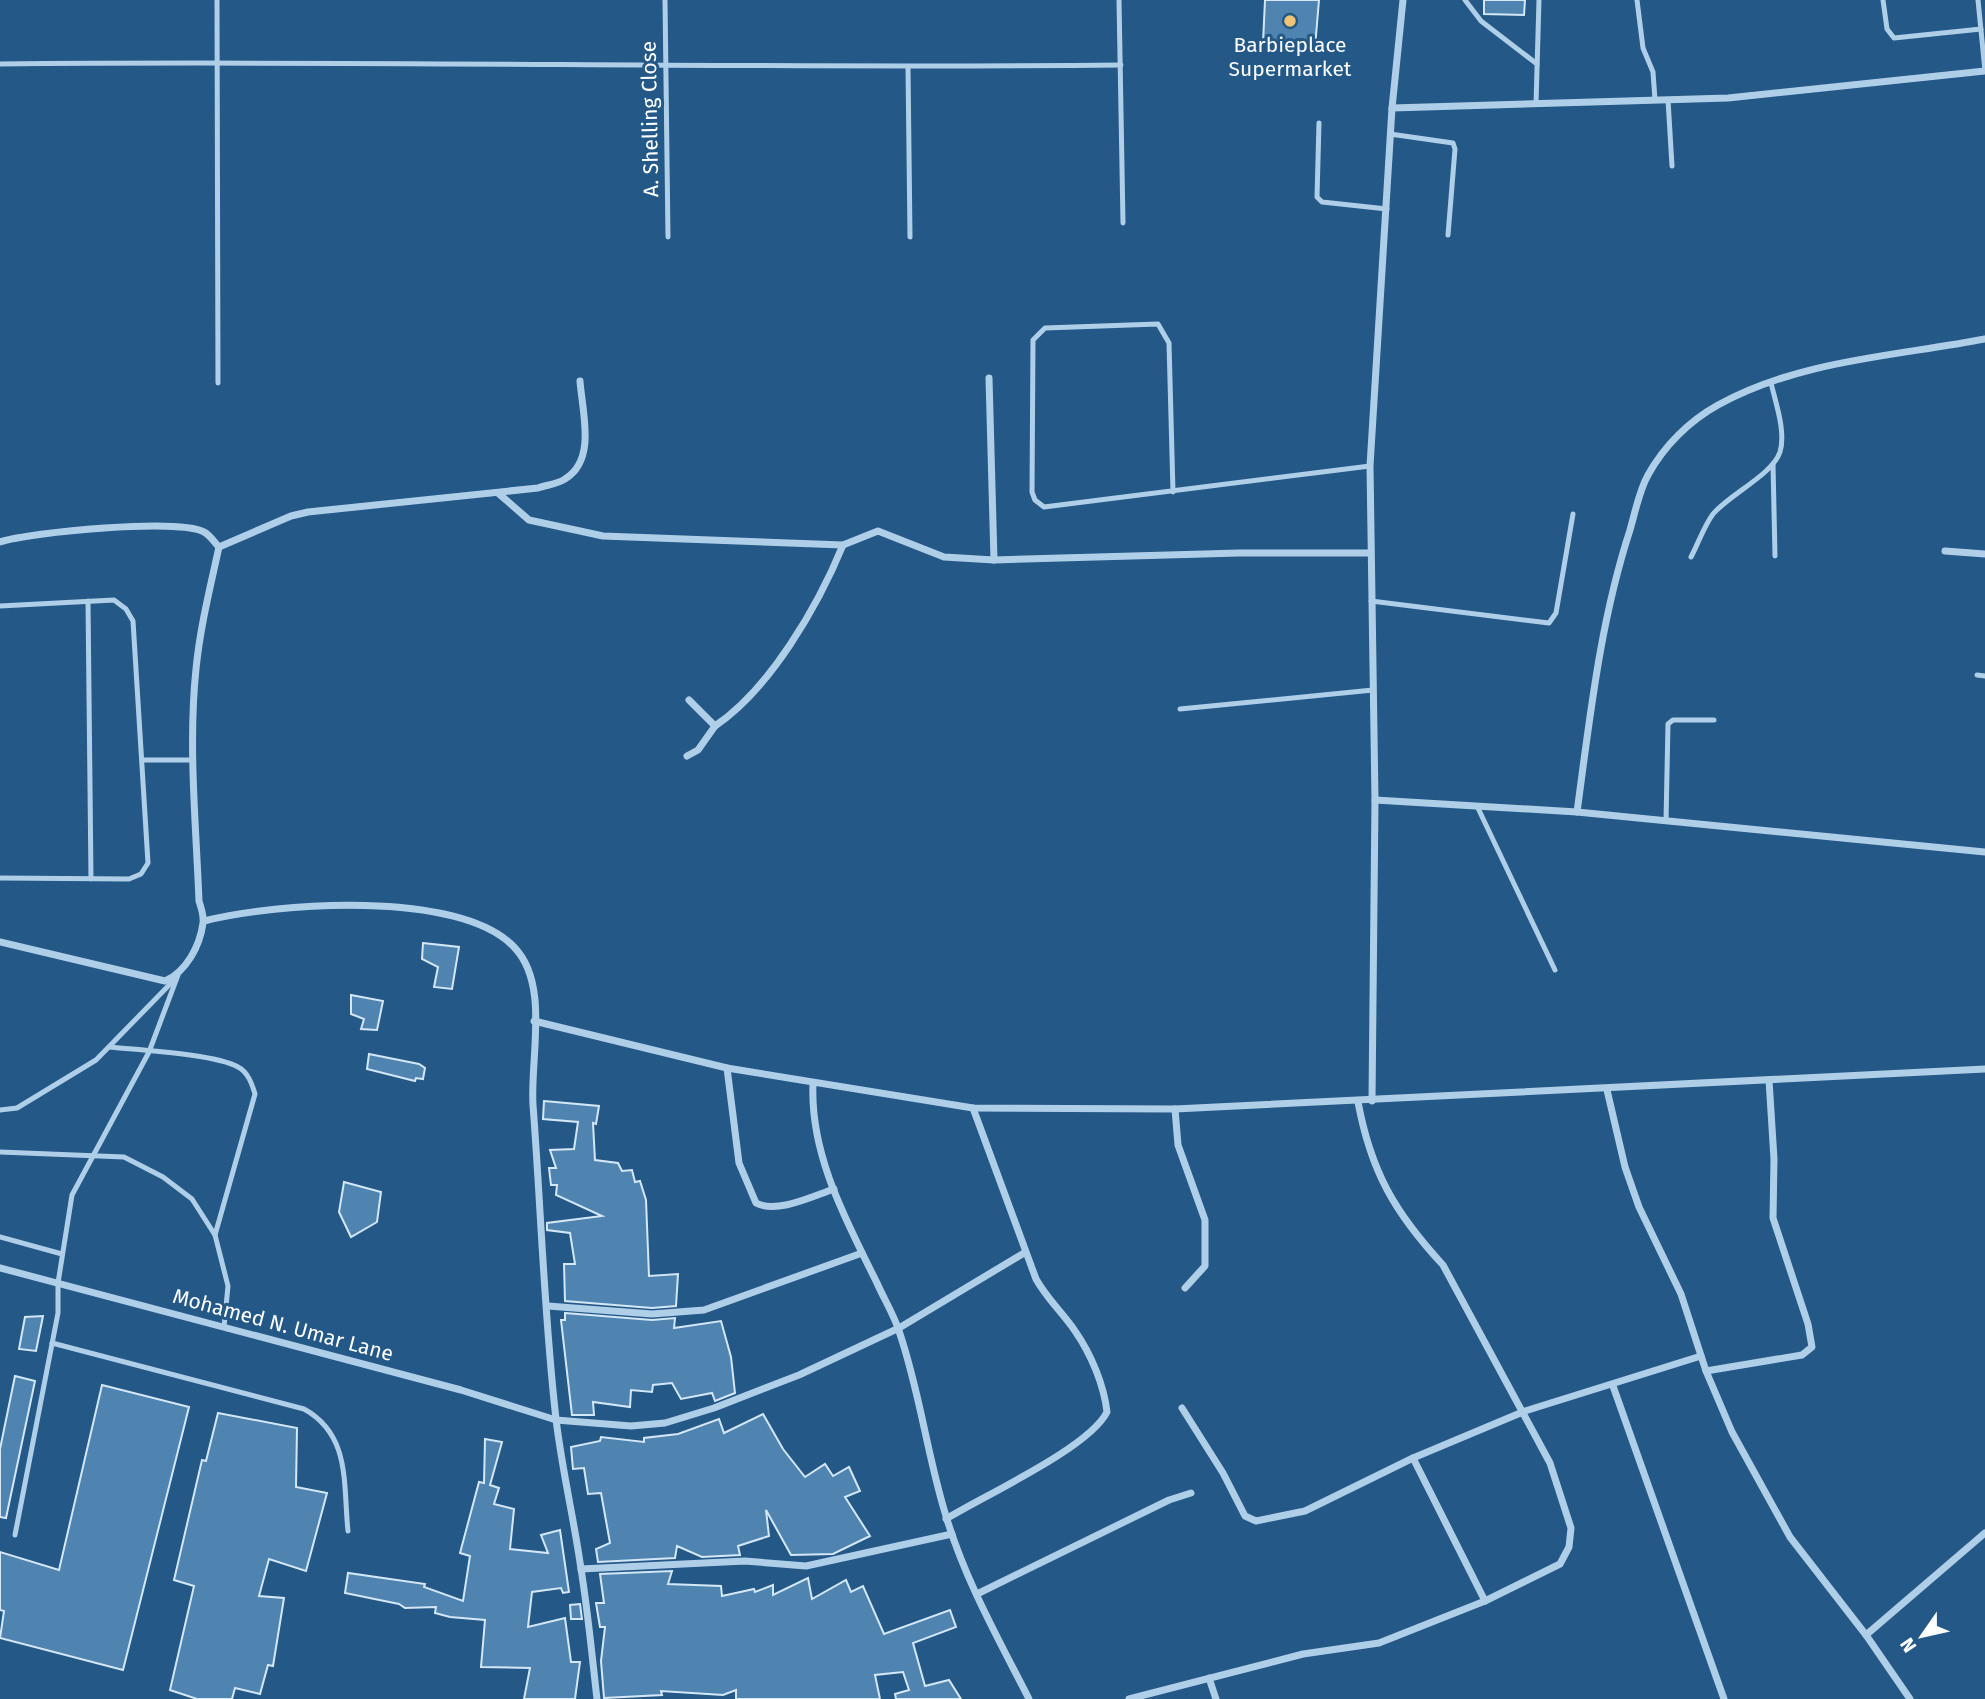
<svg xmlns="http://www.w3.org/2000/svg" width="1985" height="1699" font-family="'Fira Sans',sans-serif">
  <rect width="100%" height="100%" fill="#245887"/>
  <g fill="#5084b0" stroke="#d3e7f7" stroke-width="2">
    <polygon points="1265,0 1319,0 1315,47 1263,43"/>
    <polygon points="1484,0 1525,0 1524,15 1484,14"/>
    <polygon points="423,943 459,947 452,989 434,987 438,967 422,959"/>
    <polygon points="351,995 383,1001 377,1030 361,1029 364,1019 351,1014"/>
    <polygon points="369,1054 419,1064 425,1068 423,1079 416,1078 415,1081 367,1069"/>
    <polygon points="544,1101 599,1106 596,1124 593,1123 595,1160 618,1163 622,1171 632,1170 635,1182 640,1181 646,1200 649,1276 678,1274 676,1306 652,1308 565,1301 564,1264 575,1264 570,1233 547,1230 547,1223 602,1216 556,1195 557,1185 551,1185 549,1168 556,1168 550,1150 574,1149 578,1122 543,1119"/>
    <polygon points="344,1182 381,1192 377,1222 351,1237 339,1212"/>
    <polygon points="565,1313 652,1320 675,1318 674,1328 721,1321 731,1357 735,1393 715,1401 712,1393 681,1399 672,1383 653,1385 652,1392 631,1390 630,1407 593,1402 594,1415 572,1415 561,1320 565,1320"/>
    <polygon points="43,1316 36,1351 19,1349 25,1317"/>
    <polygon points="15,1376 35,1381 6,1518 0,1517 0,1449"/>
    <polygon points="102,1385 189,1407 123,1670 0,1638 4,1611 0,1610 0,1552 59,1570"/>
    <polygon points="218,1413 297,1428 296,1487 327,1493 306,1571 269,1559 259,1596 284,1598 273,1666 268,1665 260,1694 235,1688 232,1699 197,1699 170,1690 194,1586 174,1580 202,1460 206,1461"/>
    <polygon points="763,1414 783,1449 805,1477 825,1464 833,1476 849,1467 860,1491 845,1497 870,1536 833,1554 791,1555 766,1510 769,1536 738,1546 740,1555 702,1557 677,1546 675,1558 598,1562 596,1549 610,1543 601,1493 588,1494 584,1468 573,1469 571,1447 600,1441 601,1437 644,1442 644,1438 678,1434 719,1419 724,1433"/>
    <polygon points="485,1439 502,1442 490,1485 499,1488 494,1504 514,1509 510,1549 548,1553 541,1535 560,1530 569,1592 563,1593 561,1588 532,1592 528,1627 565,1618 571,1662 580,1662 575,1699 524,1699 530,1668 481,1667 485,1620 450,1617 435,1613 436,1607 405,1608 399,1604 345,1593 348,1573 425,1584 424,1587 463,1601 470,1556 460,1553 479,1482 484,1483"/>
    <polygon points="672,1571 668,1584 721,1586 722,1596 754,1589 755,1592 773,1585 773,1595 808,1578 812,1599 846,1580 851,1592 863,1586 884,1634 950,1610 956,1627 913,1643 925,1686 949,1680 961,1699 896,1699 895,1694 909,1690 903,1672 875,1675 880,1699 736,1699 736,1690 723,1695 661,1691 662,1695 604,1698 601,1661 605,1627 600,1627 596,1603 604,1603 600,1574"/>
    <polygon points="580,1604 582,1619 571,1619 570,1605"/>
  </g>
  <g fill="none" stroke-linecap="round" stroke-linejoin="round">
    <g stroke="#afcfe9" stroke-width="5">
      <polyline points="217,0 218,383"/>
      <polyline points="665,0 668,237"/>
      <polyline points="1119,0 1123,223"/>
      <polyline points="1465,0 1481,21 1537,64"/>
      <polyline points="1637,0 1643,48 1653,72 1655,100"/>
      <polyline points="1883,0 1887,29 1894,38 1981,29"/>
      <polyline points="1978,0 1985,71"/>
      <path d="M0,64c374,-4 747,5 1121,1"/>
      <polyline points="908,67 910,237"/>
      <polyline points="1668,100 1672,166"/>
      <polyline points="1536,104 1539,0"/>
      <polyline points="1319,123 1317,197 1322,202 1387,209"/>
      <polyline points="1390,134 1453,143 1455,149 1448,235"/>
      <polyline points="1773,464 1775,556"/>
      <polyline points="1173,492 1169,343 1158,324 1045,328 1033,340 1032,492 1035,500 1044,507 1370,466"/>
      <path d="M1691,557c7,-13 13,-31 22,-43 17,-20 59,-39 67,-62 6,-20 -4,-48 -9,-69"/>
      <polyline points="88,601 91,879"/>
      <polyline points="1371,601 1549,623 1556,613 1573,514"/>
      <polyline points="0,606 114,600 126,609 133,621 148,863 141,874 129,879 0,878"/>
      <polyline points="1977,675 1985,676"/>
      <polyline points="1180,709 1373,690"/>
      <polyline points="143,760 193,760"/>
      <polyline points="1477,806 1555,970"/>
      <polyline points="1666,821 1668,724 1673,720 1714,720"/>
      <path d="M109,1047c29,3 106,7 129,20 10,5 14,17 17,27l-40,141"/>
      <polyline points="0,1110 17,1108 96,1060 176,978"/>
      <polyline points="0,1152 124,1157 163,1177 192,1199 215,1235 228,1286 224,1327"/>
      <polyline points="0,1237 62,1254"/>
      <path d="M52,1343l252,66c47,26 39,75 44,122"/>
      <polyline points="15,1535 58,1313 58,1283 72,1195 149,1052 178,975"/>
    </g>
    <g stroke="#afcfe9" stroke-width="7">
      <polyline points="1392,108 1728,98 1985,71"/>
      <polyline points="989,378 994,560"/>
      <polyline points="498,493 529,520 603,536 843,545"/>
      <path d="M0,542c30,-10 180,-24 204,-10 6,3 11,11 15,15"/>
      <path d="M219,547l72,-31 17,-4 230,-24c8,-3 20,-4 27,-9 32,-19 17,-68 15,-98"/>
      <polyline points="1945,551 1985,554"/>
      <path d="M689,700l26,26c55,-37 103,-120 128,-181l35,-14 66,26 50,3 245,-7h131"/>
      <polyline points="687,756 698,750 715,726"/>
      <polyline points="1375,800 1577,812 1985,852"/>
      <path d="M1577,812c13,-95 23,-190 53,-282 5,-17 9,-39 18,-55 16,-29 41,-54 70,-70 81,-45 179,-49 267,-66"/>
      <path d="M204,921c71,-18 255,-32 310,26 36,37 16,110 19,158 8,104 11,210 23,314 6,51 18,100 25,150 7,43 11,87 16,130"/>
      <path d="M0,942l165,39c21,-9 35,-35 38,-58 1,-7 -2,-16 -4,-22 -3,-77 -11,-156 -3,-232 4,-41 14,-81 23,-122"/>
      <polyline points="534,1021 727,1068 973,1108 1175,1109 1985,1069"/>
      <path d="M727,1068l12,95 17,40c21,11 57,-7 78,-14"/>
      <path d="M813,1084c-3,71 33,136 64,199 7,16 17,32 22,48 21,61 28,124 47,185 19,64 53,124 83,183"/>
      <polyline points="1607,1090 1625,1167 1639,1207 1681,1294 1706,1371 1732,1432 1790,1537 1866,1635 1910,1699"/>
      <polyline points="1372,1101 1375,800 1370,466 1392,108 1403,0"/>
      <polyline points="1175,1109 1178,1145 1205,1220 1205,1266 1185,1288"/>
      <polyline points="0,1268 461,1390 556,1420 631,1426 665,1423 714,1408 799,1375 899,1328 1024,1253"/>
      <polyline points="548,1306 652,1314 704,1310 862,1253"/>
      <polyline points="1706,1371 1802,1355 1812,1347 1808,1324 1773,1218 1774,1159 1769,1080"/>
      <polyline points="1613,1386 1724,1699"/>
      <polyline points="1182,1408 1223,1473 1245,1516 1256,1521 1305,1511 1413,1458 1525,1411 1701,1356"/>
      <polyline points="1413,1458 1485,1601"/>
      <path d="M946,1519c39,-24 143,-71 161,-107 -3,-27 -16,-58 -32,-81 -12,-18 -28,-32 -39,-52l-63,-171"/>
      <polyline points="581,1569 745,1561 806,1566 952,1534"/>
      <polyline points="977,1594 1169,1500 1191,1493"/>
      <polyline points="1866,1635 1985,1533"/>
      <polyline points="1209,1678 1216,1699"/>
      <path d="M1129,1699l174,-45 76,-11 106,-42 75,-37 9,-17 2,-19 -21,-65 -107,-198c-48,-52 -72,-93 -85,-163"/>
    </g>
  </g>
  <circle fill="#f3c272" stroke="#245887" stroke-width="2.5" cx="1290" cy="21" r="7"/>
  <g text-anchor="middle" stroke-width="6" stroke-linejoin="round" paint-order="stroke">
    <g font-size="21" fill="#fff" stroke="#245887">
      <text x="1290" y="52">Barbieplace<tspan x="1290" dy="24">Supermarket</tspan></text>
    </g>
    <g font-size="21" fill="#fff" stroke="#245887">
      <text transform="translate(650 119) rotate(-91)" y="7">A. Shelling Close</text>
      <text transform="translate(283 1325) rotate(15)" y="7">Mohamed N. Umar Lane</text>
    </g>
  </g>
  <g transform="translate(1922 1636) rotate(236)" stroke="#245887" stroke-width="5" paint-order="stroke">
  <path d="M0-5L12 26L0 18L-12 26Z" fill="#ffffff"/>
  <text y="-10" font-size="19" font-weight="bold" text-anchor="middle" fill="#ffffff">N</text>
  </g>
</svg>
